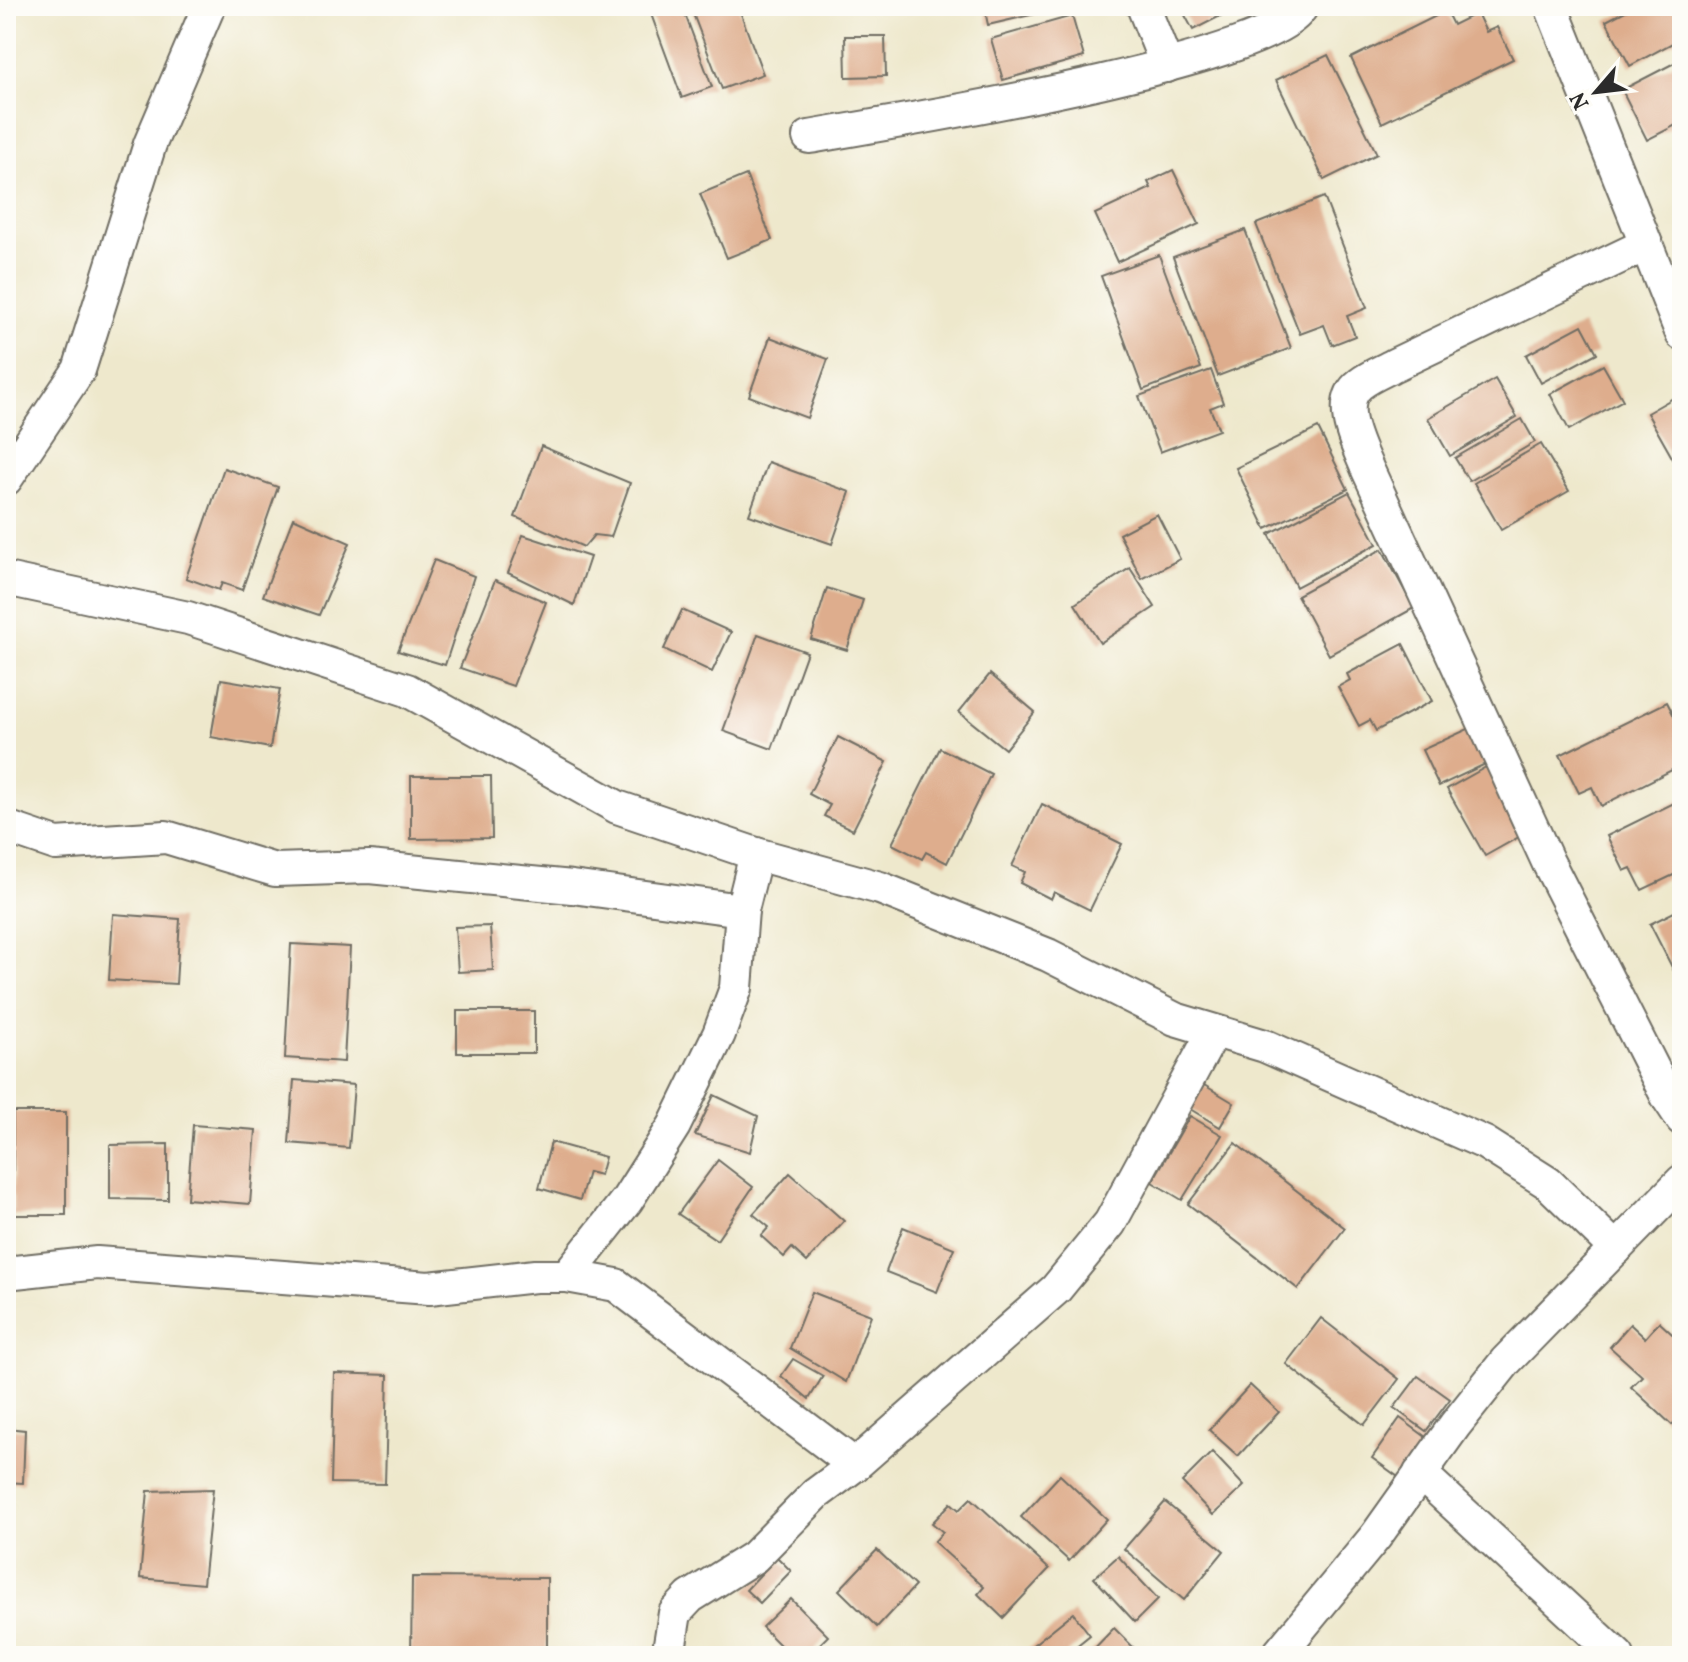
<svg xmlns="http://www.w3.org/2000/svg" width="1688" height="1662" font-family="Vollkorn,serif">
  <rect width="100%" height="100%" fill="#fdfcf7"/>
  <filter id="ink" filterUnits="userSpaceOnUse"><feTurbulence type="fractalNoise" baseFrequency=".0125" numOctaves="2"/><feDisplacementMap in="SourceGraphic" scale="16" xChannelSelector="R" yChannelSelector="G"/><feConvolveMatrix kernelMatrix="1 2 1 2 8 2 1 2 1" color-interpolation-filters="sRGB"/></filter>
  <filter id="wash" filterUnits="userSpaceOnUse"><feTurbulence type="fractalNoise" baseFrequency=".006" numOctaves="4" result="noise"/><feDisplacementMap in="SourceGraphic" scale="32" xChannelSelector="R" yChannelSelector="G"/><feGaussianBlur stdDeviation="1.8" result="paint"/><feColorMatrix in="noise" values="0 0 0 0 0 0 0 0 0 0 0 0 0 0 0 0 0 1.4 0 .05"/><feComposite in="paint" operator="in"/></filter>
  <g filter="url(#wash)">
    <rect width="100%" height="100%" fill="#eee8cc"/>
    <g id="blocks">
      <g fill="#dead8d">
        <polygon points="648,6 682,6 712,87 682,98"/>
        <polygon points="690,6 738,6 763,74 722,89"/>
        <polygon points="984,6 1047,6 1048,11 988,25"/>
        <polygon points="1180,6 1240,6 1193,30"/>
        <polygon points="1635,6 1682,6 1682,38 1630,66 1606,21"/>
        <polygon points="1446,11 1453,25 1477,13 1486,32 1497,27 1513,59 1382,123 1351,58"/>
        <polygon points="1072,16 1084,57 1003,80 991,39"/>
        <polygon points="845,36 885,36 886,76 846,77"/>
        <polygon points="1328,55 1377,154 1324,180 1276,80"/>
        <polygon points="1682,59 1682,122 1647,140 1622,90"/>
        <polygon points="1173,170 1199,224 1117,262 1095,214 1151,188 1148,182"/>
        <polygon points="746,175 772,240 727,258 700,194"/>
        <polygon points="1324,197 1367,308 1347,316 1355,336 1332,345 1324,325 1300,334 1256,224"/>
        <polygon points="1245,230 1291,348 1218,376 1173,257"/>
        <polygon points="1159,255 1201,368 1143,390 1101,276"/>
        <polygon points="1582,325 1597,353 1541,383 1526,355"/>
        <polygon points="770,337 828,359 807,418 749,396"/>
        <polygon points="1603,365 1623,400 1569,430 1550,394"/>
        <polygon points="1211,370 1223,403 1210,408 1219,430 1160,452 1139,396"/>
        <polygon points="1495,379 1517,417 1450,456 1428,418"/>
        <polygon points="1682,393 1682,475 1647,413"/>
        <polygon points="1522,419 1535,442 1469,481 1455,458"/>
        <polygon points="1318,428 1348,489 1266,529 1236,468"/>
        <polygon points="1541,444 1569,491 1501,530 1474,483"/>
        <polygon points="541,446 630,483 611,537 594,535 584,547 515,517"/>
        <polygon points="768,462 850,492 832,544 749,515"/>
        <polygon points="224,468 278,487 242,590 222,583 219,590 186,578"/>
        <polygon points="1349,492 1377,544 1296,587 1269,534"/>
        <polygon points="1157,514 1180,559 1142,579 1119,534"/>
        <polygon points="293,518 350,543 319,615 263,596"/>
        <polygon points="523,535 590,557 574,605 508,573"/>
        <polygon points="1382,549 1414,608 1329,655 1297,595"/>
        <polygon points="434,560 474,576 445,665 398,651"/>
        <polygon points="1130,568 1155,607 1100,643 1075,604"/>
        <polygon points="495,580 546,602 513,686 460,668"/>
        <polygon points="827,588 863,600 847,650 811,639"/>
        <polygon points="682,610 731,632 712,672 664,649"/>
        <polygon points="758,634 807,652 772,749 723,731"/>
        <polygon points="1403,644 1432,701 1376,731 1370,720 1359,726 1338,687 1350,680 1347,674"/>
        <polygon points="990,674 1035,712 1005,749 959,712"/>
        <polygon points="221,679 280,689 270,748 211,737"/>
        <polygon points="1667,702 1682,732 1682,765 1601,806 1592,787 1579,793 1560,755"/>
        <polygon points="1479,724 1496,759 1439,786 1422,750"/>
        <polygon points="838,737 887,762 853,830 824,816 830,805 809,794"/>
        <polygon points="940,748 991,774 947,863 926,852 922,859 892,844"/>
        <polygon points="1486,767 1524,834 1485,856 1447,789"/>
        <polygon points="411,776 491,776 492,838 411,839"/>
        <polygon points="1682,799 1682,871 1642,890 1631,868 1624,871 1607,836"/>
        <polygon points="1042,804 1122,844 1090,910 1054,892 1051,899 1020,883 1025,872 1012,866"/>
        <polygon points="1682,908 1682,969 1675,973 1650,924"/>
        <polygon points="113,914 180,919 176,984 109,980"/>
        <polygon points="490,926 493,970 458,972 455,927"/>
        <polygon points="291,944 350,947 344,1062 285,1058"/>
        <rect x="457" y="1011" width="77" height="42"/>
        <polygon points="294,1080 354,1085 349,1148 289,1143"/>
        <polygon points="1204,1085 1234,1103 1220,1127 1190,1109"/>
        <polygon points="714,1095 758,1116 750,1152 695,1135"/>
        <rect x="13" y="1112" width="53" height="103"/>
        <polygon points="1190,1116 1222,1135 1182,1200 1152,1182"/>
        <polygon points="193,1125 256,1130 250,1204 187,1199"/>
        <polygon points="551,1142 605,1157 600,1175 588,1172 580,1200 539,1188"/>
        <polygon points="1235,1143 1345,1228 1298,1289 1188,1204"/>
        <polygon points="168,1144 168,1200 110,1199 110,1145"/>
        <polygon points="718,1160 753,1187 717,1240 678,1214"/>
        <polygon points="790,1173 844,1221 807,1262 792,1248 784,1257 761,1236 769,1227 753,1214"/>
        <polygon points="903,1227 954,1248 937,1292 886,1272"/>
        <polygon points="812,1292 871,1315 846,1382 790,1348"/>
        <polygon points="1321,1318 1399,1379 1364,1425 1286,1364"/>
        <polygon points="1659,1322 1682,1343 1682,1414 1672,1425 1631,1387 1642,1376 1610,1347 1630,1324 1645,1338"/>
        <polygon points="793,1359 823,1376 809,1399 781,1376"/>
        <polygon points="334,1373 388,1375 385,1484 331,1483"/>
        <polygon points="1418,1376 1450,1399 1426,1431 1394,1408"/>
        <polygon points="1250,1385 1279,1412 1238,1456 1209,1430"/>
        <polygon points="1400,1418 1430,1440 1401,1479 1372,1458"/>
        <polygon points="6,1428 25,1430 23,1483 6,1482"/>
        <polygon points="1212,1452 1244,1486 1213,1515 1182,1482"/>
        <polygon points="1060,1475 1107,1519 1069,1561 1021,1517"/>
        <polygon points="213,1489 203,1584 140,1578 148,1491"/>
        <polygon points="971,1498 1049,1569 1003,1618 978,1594 984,1587 934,1542 943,1532 932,1523 951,1503 959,1510"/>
        <polygon points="1165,1502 1224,1551 1184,1600 1124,1549"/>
        <polygon points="877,1550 915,1586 877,1627 839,1590"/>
        <polygon points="1118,1556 1158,1599 1135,1622 1094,1578"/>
        <polygon points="777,1557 791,1571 760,1603 746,1590"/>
        <polygon points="412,1577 547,1578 547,1656 411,1656"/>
        <polygon points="791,1599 828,1636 808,1656 791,1656 762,1627"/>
        <polygon points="1073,1613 1090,1635 1064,1656 1033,1656 1028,1649"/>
        <polygon points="1114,1628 1142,1656 1087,1656"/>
      </g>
    </g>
  </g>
  <g filter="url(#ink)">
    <use href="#blocks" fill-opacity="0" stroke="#6f6d63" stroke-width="2"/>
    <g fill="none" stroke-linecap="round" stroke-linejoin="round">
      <defs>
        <g id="minor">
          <polyline points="1143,6 1167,66"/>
          <polyline points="1551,6 1682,334"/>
          <path d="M809,137c74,-13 468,-75 493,-131"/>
          <path d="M1645,245l-251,120c-11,6 -24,11 -34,19 -25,19 -2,62 7,84l181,394 120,236 14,21"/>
          <polyline points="6,479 79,370 150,144 209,6"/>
          <polyline points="6,579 188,618 407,690 617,807 756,854 880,888 1048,955 1175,1019 1265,1046 1485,1143 1548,1183 1616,1249"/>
          <polyline points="6,827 56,844 166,837 275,870 369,867 572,887 742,910"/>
          <polyline points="6,1273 97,1263 429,1288 535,1276 567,1276 616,1285 855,1465"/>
          <polyline points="567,1276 627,1200 674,1126 719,1034 736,988 742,910 756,854"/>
          <polyline points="1420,1473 1618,1656"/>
          <polyline points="668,1656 675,1613 690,1597 754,1557 816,1494 855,1465 1056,1289 1110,1223 1213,1033"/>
          <polyline points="1277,1656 1376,1536 1455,1425 1506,1361 1682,1181"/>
        </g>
      </defs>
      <use href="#minor" stroke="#6f6d63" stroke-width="36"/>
      <use href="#minor" stroke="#fff" stroke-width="32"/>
    </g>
  </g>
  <rect width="1688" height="1662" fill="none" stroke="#fdfcf7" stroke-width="32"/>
  <g transform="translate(1596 92) rotate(242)" stroke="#fdfcf7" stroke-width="6" paint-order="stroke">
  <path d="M0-6L14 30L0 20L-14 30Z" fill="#2b2b2b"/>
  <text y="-12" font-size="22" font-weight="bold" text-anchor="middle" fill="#2b2b2b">N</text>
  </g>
</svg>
